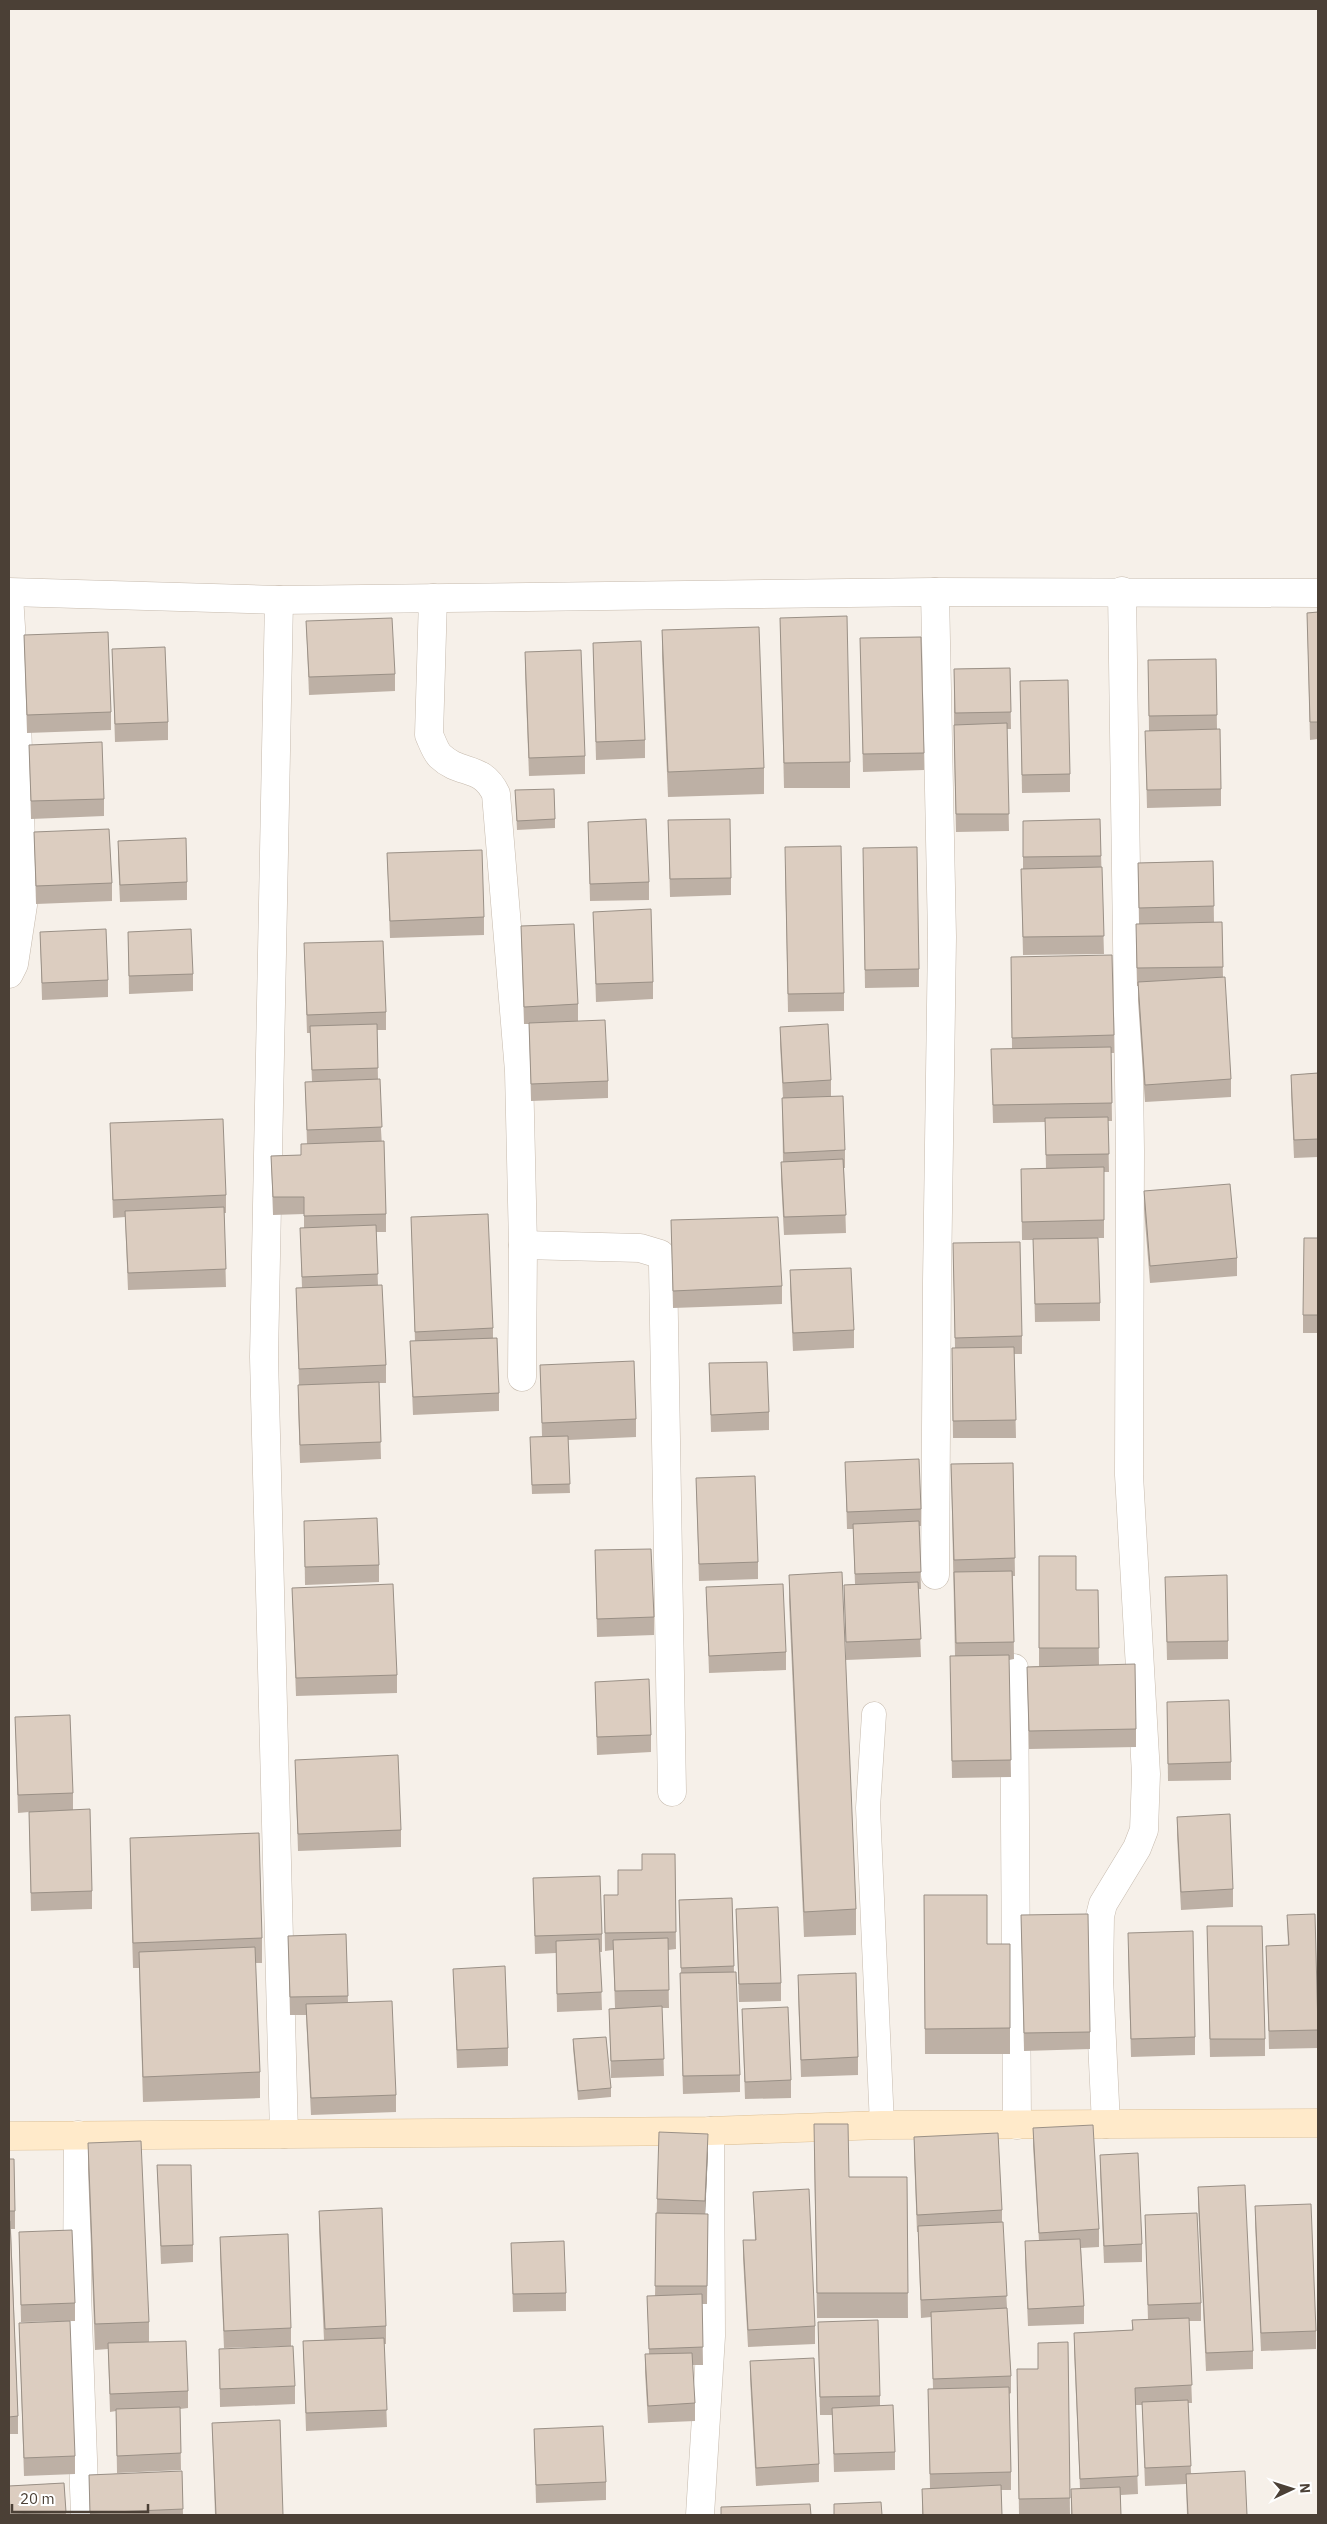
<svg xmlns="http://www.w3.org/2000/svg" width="1327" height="2524" font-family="'IBM Plex Sans',sans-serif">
  <rect width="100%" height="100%" fill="#f6f0e9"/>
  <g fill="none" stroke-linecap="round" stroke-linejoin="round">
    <defs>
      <polyline id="lane" points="874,1714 868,1808 882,2125"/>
      <g id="street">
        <polyline points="9,592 279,600 935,592 1318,593"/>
        <polyline points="935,592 942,937 937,1281 935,1575"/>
        <polyline points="9,596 17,721 23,905 14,964 9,974"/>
        <path d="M433,598l-4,137c3,6 6,16 11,21 21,20 42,8 56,38l23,277 4,174 -1,132"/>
        <polyline points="279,600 264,1357 284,2134"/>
        <polyline points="523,1245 640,1248 660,1254 663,1264 672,1792"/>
        <polyline points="1014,1668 1017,2125"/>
        <polyline points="1106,2124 1099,1979 1100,1916 1103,1904 1137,1848 1144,1830 1146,1774 1129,1475 1130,1150 1122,591"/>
        <polyline points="78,2135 77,2292 85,2515"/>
        <polyline points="700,2515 711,2336 710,2131"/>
      </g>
      <polyline id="secondary" points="9,2136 710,2131 882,2125 1318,2123"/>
    </defs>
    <use href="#lane" stroke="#c6baad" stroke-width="25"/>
    <use href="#street" stroke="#c6baad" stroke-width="29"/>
    <use href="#secondary" stroke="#dec196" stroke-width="29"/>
    <use href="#lane" stroke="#fff" stroke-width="24"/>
    <use href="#street" stroke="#fff" stroke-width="28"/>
    <use href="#secondary" stroke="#ffeaca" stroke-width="28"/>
  </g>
  <g fill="#bdb0a5">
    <polygon points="1318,612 1318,739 1310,740 1307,613"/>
    <polygon points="780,618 850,762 850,788 784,788"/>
    <polygon points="306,621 395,674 395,691 309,695"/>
    <polygon points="662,630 764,768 764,794 668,797 662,656"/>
    <polygon points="24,635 111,712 111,730 27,733"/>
    <polygon points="860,638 924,753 924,770 863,772"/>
    <polygon points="593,643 645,740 645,758 596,760"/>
    <polygon points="112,649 168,722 168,740 115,742"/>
    <polygon points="525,652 585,756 585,774 529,776 525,670"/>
    <polygon points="1216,659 1217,729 1221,789 1221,806 1147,808 1145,731 1149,731 1148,660"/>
    <polygon points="1010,668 1011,729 1007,729 1009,831 956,832 954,742 954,669"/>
    <polygon points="1020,681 1070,774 1070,792 1022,793"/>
    <polygon points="29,745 104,799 104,816 31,819"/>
    <polygon points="515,790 555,819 555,828 517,830"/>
    <polygon points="1100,819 1104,954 1023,955 1021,869 1023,869 1023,821"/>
    <polygon points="668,820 731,878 731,895 670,897"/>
    <polygon points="588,822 649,882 649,900 590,901"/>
    <polygon points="34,832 112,883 112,901 36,904"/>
    <polygon points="118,841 187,882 187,900 120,902 118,859"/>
    <polygon points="387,853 484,917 484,935 390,938"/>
    <polygon points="1213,861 1214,922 1222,922 1223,978 1231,1079 1231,1097 1145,1102 1138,1000 1138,986 1137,986 1136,941 1139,924 1138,863"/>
    <polygon points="785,864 844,993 844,1011 788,1012"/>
    <polygon points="863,866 919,969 919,987 865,988"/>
    <polygon points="593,912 653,982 653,999 596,1002"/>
    <polygon points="521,926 578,1004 578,1021 608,1081 608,1098 531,1101 529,1024 524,1024"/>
    <polygon points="40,932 108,980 108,997 42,1000"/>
    <polygon points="128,932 193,974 193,991 129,994"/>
    <polygon points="304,943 386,1012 386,1030 377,1030 378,1079 386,1214 386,1232 376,1232 378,1285 386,1365 386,1383 379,1383 381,1459 300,1463 298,1403 298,1385 299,1385 296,1288 302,1288 300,1228 304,1228 304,1214 273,1215 271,1156 301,1155 307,1144 305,1082 312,1082 310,1033 307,1033"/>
    <polygon points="1011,957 1114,1035 1114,1053 1111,1053 1112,1121 1108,1121 1109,1172 1104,1172 1104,1238 1092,1238 1100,1303 1100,1321 1035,1322 1033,1240 1022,1240 1021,1169 1046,1169 1045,1122 993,1123 991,1049 1012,1049"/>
    <polygon points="780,1027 831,1080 831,1096 845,1150 845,1168 844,1168 846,1233 784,1235 781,1179 781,1162 783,1162 782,1098 783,1098 780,1044"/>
    <polygon points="1318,1073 1318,1157 1294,1158 1291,1092 1291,1075"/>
    <polygon points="110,1123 226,1195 226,1213 224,1213 226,1287 128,1290 125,1217 113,1218"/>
    <polygon points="1144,1191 1237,1258 1237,1276 1150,1283 1144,1209"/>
    <polygon points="411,1217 493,1328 493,1338 499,1393 499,1411 413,1415 410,1341 415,1341"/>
    <polygon points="671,1220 782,1286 782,1304 673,1308"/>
    <polygon points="1318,1238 1318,1333 1303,1333 1303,1315"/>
    <polygon points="953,1243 1022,1336 1022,1354 1014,1354 1016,1438 953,1438 952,1366 955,1348"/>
    <polygon points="790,1270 854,1330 854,1348 793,1351 790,1288"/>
    <polygon points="709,1363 769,1412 769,1430 711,1432"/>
    <polygon points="540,1365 636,1419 636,1437 568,1440 570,1493 532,1494 530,1446 542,1436"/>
    <polygon points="845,1462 921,1509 921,1526 919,1526 921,1589 918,1589 921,1657 846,1660 844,1585 855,1584 853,1529 847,1529"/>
    <polygon points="1013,1463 1015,1576 1013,1576 1014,1659 1009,1660 1011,1777 952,1778 950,1674 955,1656 951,1464"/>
    <polygon points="696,1478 758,1562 758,1579 699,1581"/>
    <polygon points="304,1521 379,1565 379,1582 305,1585"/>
    <polygon points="595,1550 654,1617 654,1635 597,1637"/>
    <polygon points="1039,1556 1076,1590 1098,1590 1099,1665 1136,1729 1136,1747 1029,1749 1027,1667 1039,1666"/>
    <polygon points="789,1575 856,1909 856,1935 804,1937 789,1601"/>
    <polygon points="1165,1577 1228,1641 1228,1659 1167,1660"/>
    <polygon points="706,1587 786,1652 786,1670 709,1673"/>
    <polygon points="292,1588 397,1675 397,1693 296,1696"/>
    <polygon points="595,1682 651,1735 651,1752 597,1755"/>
    <polygon points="1167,1702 1231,1762 1231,1780 1168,1781"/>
    <polygon points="15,1717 73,1793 73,1810 92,1891 92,1909 31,1911 29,1812 18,1813"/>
    <polygon points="295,1760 401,1830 401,1847 298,1851"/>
    <polygon points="1177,1817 1233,1889 1233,1907 1181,1910 1177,1835"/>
    <polygon points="130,1838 262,1938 262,1963 255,1963 260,2072 260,2098 143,2102 139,1968 133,1968 130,1863"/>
    <polygon points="675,1854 676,1949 668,1950 669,2008 662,2008 664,2076 611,2078 609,2009 615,2008 613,1950 605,1951 604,1895 618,1895 642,1870"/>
    <polygon points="533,1878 602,1934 602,1952 600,1952 602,2010 557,2012 556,1953 535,1954"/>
    <polygon points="924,1895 987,1944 1010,1944 1010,2054 925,2054"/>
    <polygon points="732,1898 734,1972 740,2075 740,2092 683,2094 680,1991 680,1973 681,1973 679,1900"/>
    <polygon points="736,1909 781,1983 781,2001 739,2002"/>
    <polygon points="1021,1915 1090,2032 1090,2049 1024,2051"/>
    <polygon points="1287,1915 1318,2013 1318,2048 1269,2049 1266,1946 1288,1945"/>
    <polygon points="1207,1926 1265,2039 1265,2056 1210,2057"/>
    <polygon points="346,1934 348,2002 396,2095 396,2112 311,2115 306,2015 290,2015 288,1936"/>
    <polygon points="1128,1950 1195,2037 1195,2055 1131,2057"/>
    <polygon points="453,1969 508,2048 508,2066 457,2068"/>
    <polygon points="798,1975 858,2057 858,2075 801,2077 798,1993"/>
    <polygon points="742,2009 791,2080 791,2098 745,2099"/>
    <polygon points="573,2039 611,2088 611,2097 578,2100 573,2048"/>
    <polygon points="1033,2128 1099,2229 1099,2247 1081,2248 1084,2306 1084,2324 1028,2326 1025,2259 1025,2241 1039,2241 1033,2146"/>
    <polygon points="914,2137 1002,2210 1002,2222 1011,2376 1011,2393 1009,2394 1011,2472 1011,2490 1001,2490 1002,2515 922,2515 922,2489 930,2489 928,2389 933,2389 931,2317 921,2318 918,2232 917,2232 914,2155"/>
    <polygon points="88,2143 149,2322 149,2342 188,2391 188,2408 180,2409 181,2470 117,2473 116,2411 110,2412 108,2349 95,2350 88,2169"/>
    <polygon points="814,2149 849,2177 907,2177 908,2318 817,2318"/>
    <polygon points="708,2152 705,2214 708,2214 707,2304 702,2304 703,2365 692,2365 695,2403 695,2421 648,2423 645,2372 645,2354 649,2354 647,2296 655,2296 657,2199"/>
    <polygon points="1100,2155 1142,2244 1142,2262 1104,2263 1100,2172"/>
    <polygon points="9,2159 15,2211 15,2229 11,2229 18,2416 18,2434 9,2434"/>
    <polygon points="157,2165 193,2245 193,2262 161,2264"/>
    <polygon points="1198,2187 1253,2351 1253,2369 1206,2371 1198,2204"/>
    <polygon points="753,2192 815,2326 815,2344 748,2347 743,2258 743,2240 755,2240"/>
    <polygon points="1255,2206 1316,2331 1316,2349 1261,2351 1255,2224"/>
    <polygon points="319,2211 386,2326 386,2344 384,2344 387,2427 306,2431 303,2341 324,2340 319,2229"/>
    <polygon points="1145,2215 1201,2303 1201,2321 1189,2321 1192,2403 1188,2403 1191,2473 1247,2515 1187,2515 1186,2484 1145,2486 1142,2405 1135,2405 1138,2494 1121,2495 1121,2515 1071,2515 1071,2489 1080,2489 1074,2350 1074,2333 1132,2330 1132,2320 1148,2320"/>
    <polygon points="19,2232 75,2303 75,2321 21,2322"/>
    <polygon points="220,2237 291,2328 291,2346 224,2348 220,2255"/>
    <polygon points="511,2243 566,2293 566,2311 513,2312"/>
    <polygon points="818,2322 880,2396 880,2406 895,2452 895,2470 834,2472 832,2415 820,2415"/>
    <polygon points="19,2323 75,2456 75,2474 24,2476"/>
    <polygon points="1068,2342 1070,2515 1019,2515 1017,2387"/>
    <polygon points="219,2349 295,2386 295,2404 220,2407"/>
    <polygon points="750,2361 819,2464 819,2482 756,2486 750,2379"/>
    <polygon points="212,2423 283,2515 215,2515"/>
    <polygon points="534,2429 606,2482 606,2500 536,2503"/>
    <polygon points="182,2471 183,2515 90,2515 89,2475"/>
    <polygon points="64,2483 66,2515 10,2515 9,2486"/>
  </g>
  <polygon fill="#9a9086" points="708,2134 708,2152 705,2218 705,2201"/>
  <g fill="#dccdc0" stroke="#9a9086">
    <polygon points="1318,612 1318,722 1310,722 1307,613"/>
    <polygon points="847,616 850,762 784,763 780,618"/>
    <polygon points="392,618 395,674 309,677 306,621"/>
    <polygon points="759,627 764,768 668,772 662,630"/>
    <polygon points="108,632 111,712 27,715 24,635"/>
    <polygon points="921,637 924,753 863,754 860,638"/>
    <polygon points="641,641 645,740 596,742 593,643"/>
    <polygon points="165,647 168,722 115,724 112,649"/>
    <polygon points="581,650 585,756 529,758 525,652"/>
    <polygon points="1216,659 1217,715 1149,716 1148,660"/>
    <polygon points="1010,668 1011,712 955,713 954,669"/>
    <polygon points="1068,680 1070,774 1022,775 1020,681"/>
    <polygon points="1007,723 1009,814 956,814 954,725"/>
    <polygon points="1220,729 1221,789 1147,790 1145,731"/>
    <polygon points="102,742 104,799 31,801 29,745"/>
    <polygon points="554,789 555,819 517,821 515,790"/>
    <polygon points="646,819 649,882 590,884 588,822"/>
    <polygon points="730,819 731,878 670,879 668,820"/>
    <polygon points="1100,819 1101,856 1023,857 1023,821"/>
    <polygon points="109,829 112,883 36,886 34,832"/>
    <polygon points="186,838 187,882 120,885 118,841"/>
    <polygon points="841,846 844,993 788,994 785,847"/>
    <polygon points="917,847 919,969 865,970 863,848"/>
    <polygon points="482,850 484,917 390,921 387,853"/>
    <polygon points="1213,861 1214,906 1139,908 1138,863"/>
    <polygon points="1102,867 1104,936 1023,937 1021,869"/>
    <polygon points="651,909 653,982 596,984 593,912"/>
    <polygon points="1222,922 1223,967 1137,968 1136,924"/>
    <polygon points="574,924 578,1004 524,1007 521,926"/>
    <polygon points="106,929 108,980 42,983 40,932"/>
    <polygon points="191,929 193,974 129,976 128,932"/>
    <polygon points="383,941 386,1012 307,1015 304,943"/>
    <polygon points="1112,955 1114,1035 1012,1038 1011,957"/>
    <polygon points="1225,977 1231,1079 1145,1085 1138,982"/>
    <polygon points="605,1020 608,1081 531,1084 529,1023"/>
    <polygon points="377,1024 378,1068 312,1070 310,1026"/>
    <polygon points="828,1024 831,1080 783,1083 780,1027"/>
    <polygon points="1111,1047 1112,1103 993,1105 991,1049"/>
    <polygon points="1318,1073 1318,1139 1294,1140 1291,1075"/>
    <polygon points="380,1079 382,1127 307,1130 305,1082"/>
    <polygon points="843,1096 845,1150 784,1153 782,1098"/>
    <polygon points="1108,1117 1109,1154 1046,1155 1045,1118"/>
    <polygon points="223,1119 226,1195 113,1200 110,1123"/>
    <polygon points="384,1141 386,1214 304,1216 304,1197 273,1197 271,1156 301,1155 301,1144"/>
    <polygon points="843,1159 846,1215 784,1217 781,1162"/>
    <polygon points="1104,1167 1104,1220 1022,1222 1021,1169"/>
    <polygon points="1230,1184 1237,1258 1150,1266 1144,1191"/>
    <polygon points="224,1207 226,1269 128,1273 125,1211"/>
    <polygon points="488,1214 493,1328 415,1332 411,1217"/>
    <polygon points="778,1217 782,1286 673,1291 671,1220"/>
    <polygon points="376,1225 378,1274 302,1277 300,1228"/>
    <polygon points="1098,1238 1100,1303 1035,1304 1033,1239"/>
    <polygon points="1304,1238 1318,1238 1318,1315 1303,1315"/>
    <polygon points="1020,1242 1022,1336 955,1338 953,1243"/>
    <polygon points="851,1268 854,1330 793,1333 790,1270"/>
    <polygon points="382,1285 386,1365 299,1369 296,1288"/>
    <polygon points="497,1338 499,1393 413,1397 410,1341"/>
    <polygon points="1014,1347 1016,1420 953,1421 952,1348"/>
    <polygon points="634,1361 636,1419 542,1423 540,1365"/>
    <polygon points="767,1362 769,1412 711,1415 709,1363"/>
    <polygon points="379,1382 381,1442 300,1445 298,1385"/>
    <polygon points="568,1436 570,1484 532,1485 530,1437"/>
    <polygon points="919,1459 921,1509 847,1512 845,1462"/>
    <polygon points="1013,1463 1015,1558 954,1560 951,1464"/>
    <polygon points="755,1476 758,1562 699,1564 696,1478"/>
    <polygon points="377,1518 379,1565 305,1567 304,1521"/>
    <polygon points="919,1521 921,1572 855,1574 853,1524"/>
    <polygon points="651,1549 654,1617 597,1619 595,1550"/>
    <polygon points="1039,1556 1076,1556 1076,1590 1098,1590 1099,1648 1039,1648"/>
    <polygon points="1012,1571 1014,1642 956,1643 954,1572"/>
    <polygon points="842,1572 856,1909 804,1912 789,1575"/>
    <polygon points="1227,1575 1228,1641 1167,1642 1165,1577"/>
    <polygon points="918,1582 921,1639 846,1642 844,1585"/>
    <polygon points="393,1584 397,1675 296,1678 292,1588"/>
    <polygon points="783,1584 786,1652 709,1656 706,1587"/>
    <polygon points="1009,1655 1011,1760 952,1761 950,1656"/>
    <polygon points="1135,1664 1136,1729 1029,1731 1027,1667"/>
    <polygon points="649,1679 651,1735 597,1737 595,1682"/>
    <polygon points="1229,1700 1231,1762 1168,1764 1167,1702"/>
    <polygon points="70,1715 73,1793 18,1795 15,1717"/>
    <polygon points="398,1755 401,1830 298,1834 295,1760"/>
    <polygon points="90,1809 92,1891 31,1893 29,1812"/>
    <polygon points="1230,1814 1233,1889 1181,1892 1177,1817"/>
    <polygon points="259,1833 262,1938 133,1943 130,1838"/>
    <polygon points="642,1854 675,1854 676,1932 605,1933 604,1895 618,1895 618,1870 642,1870"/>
    <polygon points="600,1876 602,1934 535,1936 533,1878"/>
    <polygon points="924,1895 987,1895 987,1944 1010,1944 1010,2028 925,2029"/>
    <polygon points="732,1898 734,1966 681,1968 679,1900"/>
    <polygon points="778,1907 781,1983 739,1984 736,1909"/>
    <polygon points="1088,1914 1090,2032 1024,2033 1021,1915"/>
    <polygon points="1315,1914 1318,2030 1269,2031 1266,1946 1289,1945 1287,1915"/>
    <polygon points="1207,1926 1262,1926 1265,2039 1210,2039"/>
    <polygon points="1193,1931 1195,2037 1131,2039 1128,1933"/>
    <polygon points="346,1934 348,1996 290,1997 288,1936"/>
    <polygon points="668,1938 669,1990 615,1991 613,1940"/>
    <polygon points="599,1939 602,1992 557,1994 556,1941"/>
    <polygon points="255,1947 260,2072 143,2077 139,1952"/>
    <polygon points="505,1966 508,2048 457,2050 453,1969"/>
    <polygon points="736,1972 740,2075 683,2076 680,1973"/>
    <polygon points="856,1973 858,2057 801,2060 798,1975"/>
    <polygon points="392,2001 396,2095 311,2098 306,2004"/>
    <polygon points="662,2006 664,2059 611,2061 609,2009"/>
    <polygon points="788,2007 791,2080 745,2082 742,2009"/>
    <polygon points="606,2037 611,2088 578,2091 573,2039"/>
    <polygon points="814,2124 848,2124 849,2177 907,2177 908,2293 817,2293"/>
    <polygon points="1093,2125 1099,2229 1039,2233 1033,2128"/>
    <polygon points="659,2132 708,2134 705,2201 657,2199"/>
    <polygon points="998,2133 1002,2210 917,2215 914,2137"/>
    <polygon points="141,2141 149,2322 95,2324 88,2143"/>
    <polygon points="1138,2153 1142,2244 1104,2246 1100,2155"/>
    <polygon points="9,2159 14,2159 15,2211 9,2211"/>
    <polygon points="157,2165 191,2165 193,2245 161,2246"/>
    <polygon points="1245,2185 1253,2351 1206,2353 1198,2187"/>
    <polygon points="809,2189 815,2326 748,2330 743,2240 756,2240 753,2192"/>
    <polygon points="1311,2204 1316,2331 1261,2333 1255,2206"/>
    <polygon points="382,2208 386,2326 325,2329 319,2211"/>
    <polygon points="656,2213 708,2214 707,2286 655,2286"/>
    <polygon points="1197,2213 1201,2303 1148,2305 1145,2215"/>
    <polygon points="9,2221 10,2221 18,2416 9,2417"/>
    <polygon points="1003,2222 1007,2296 921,2300 918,2226"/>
    <polygon points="72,2230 75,2303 21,2305 19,2232"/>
    <polygon points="288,2234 291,2328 224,2331 220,2237"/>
    <polygon points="1080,2239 1084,2306 1028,2309 1025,2241"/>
    <polygon points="564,2241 566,2293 513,2294 511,2243"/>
    <polygon points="702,2294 703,2347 649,2349 647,2296"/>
    <polygon points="1007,2308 1011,2376 933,2379 931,2312"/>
    <polygon points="1189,2318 1192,2385 1135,2388 1138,2476 1080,2479 1074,2333 1133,2330 1132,2320"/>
    <polygon points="878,2320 880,2396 820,2397 818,2322"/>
    <polygon points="70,2321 75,2456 24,2458 19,2323"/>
    <polygon points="384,2338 387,2410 306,2413 303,2341"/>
    <polygon points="186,2341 188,2391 110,2394 108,2343"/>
    <polygon points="1068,2342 1070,2498 1019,2499 1017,2369 1038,2369 1038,2343"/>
    <polygon points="293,2346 295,2386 220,2389 219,2349"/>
    <polygon points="692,2353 695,2403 648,2406 645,2354"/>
    <polygon points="814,2358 819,2464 756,2468 750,2361"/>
    <polygon points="1009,2387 1011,2472 930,2474 928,2389"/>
    <polygon points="1188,2400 1191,2466 1145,2468 1142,2402"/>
    <polygon points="893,2405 895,2452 834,2454 832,2408"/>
    <polygon points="180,2407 181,2453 117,2456 116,2409"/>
    <polygon points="280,2420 283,2515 216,2515 212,2423"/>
    <polygon points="603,2426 606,2482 536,2485 534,2429"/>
    <polygon points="182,2471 183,2509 90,2513 89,2475"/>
    <polygon points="1245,2471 1247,2515 1188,2515 1186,2474"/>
    <polygon points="64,2483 66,2512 10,2514 9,2486"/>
    <polygon points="1001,2485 1002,2515 923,2515 922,2489"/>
    <polygon points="1120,2487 1121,2515 1072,2515 1071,2489"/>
    <polygon points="881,2502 882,2515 834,2515 834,2504"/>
    <polygon points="810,2504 811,2515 721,2515 721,2507"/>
  </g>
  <rect width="1327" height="2524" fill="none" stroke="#4b4036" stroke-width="20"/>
  <g transform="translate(1292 2489) rotate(86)" stroke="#ffffff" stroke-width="4" paint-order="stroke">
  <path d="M0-4L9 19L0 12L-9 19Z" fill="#4b4036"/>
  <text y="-8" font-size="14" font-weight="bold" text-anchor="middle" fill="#4b4036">N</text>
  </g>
  <path d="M12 2504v8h136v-8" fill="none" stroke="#4b4036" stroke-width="2.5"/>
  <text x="20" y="2504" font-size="15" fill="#4b4036" stroke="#ffffff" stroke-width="4" paint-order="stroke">20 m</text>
</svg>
